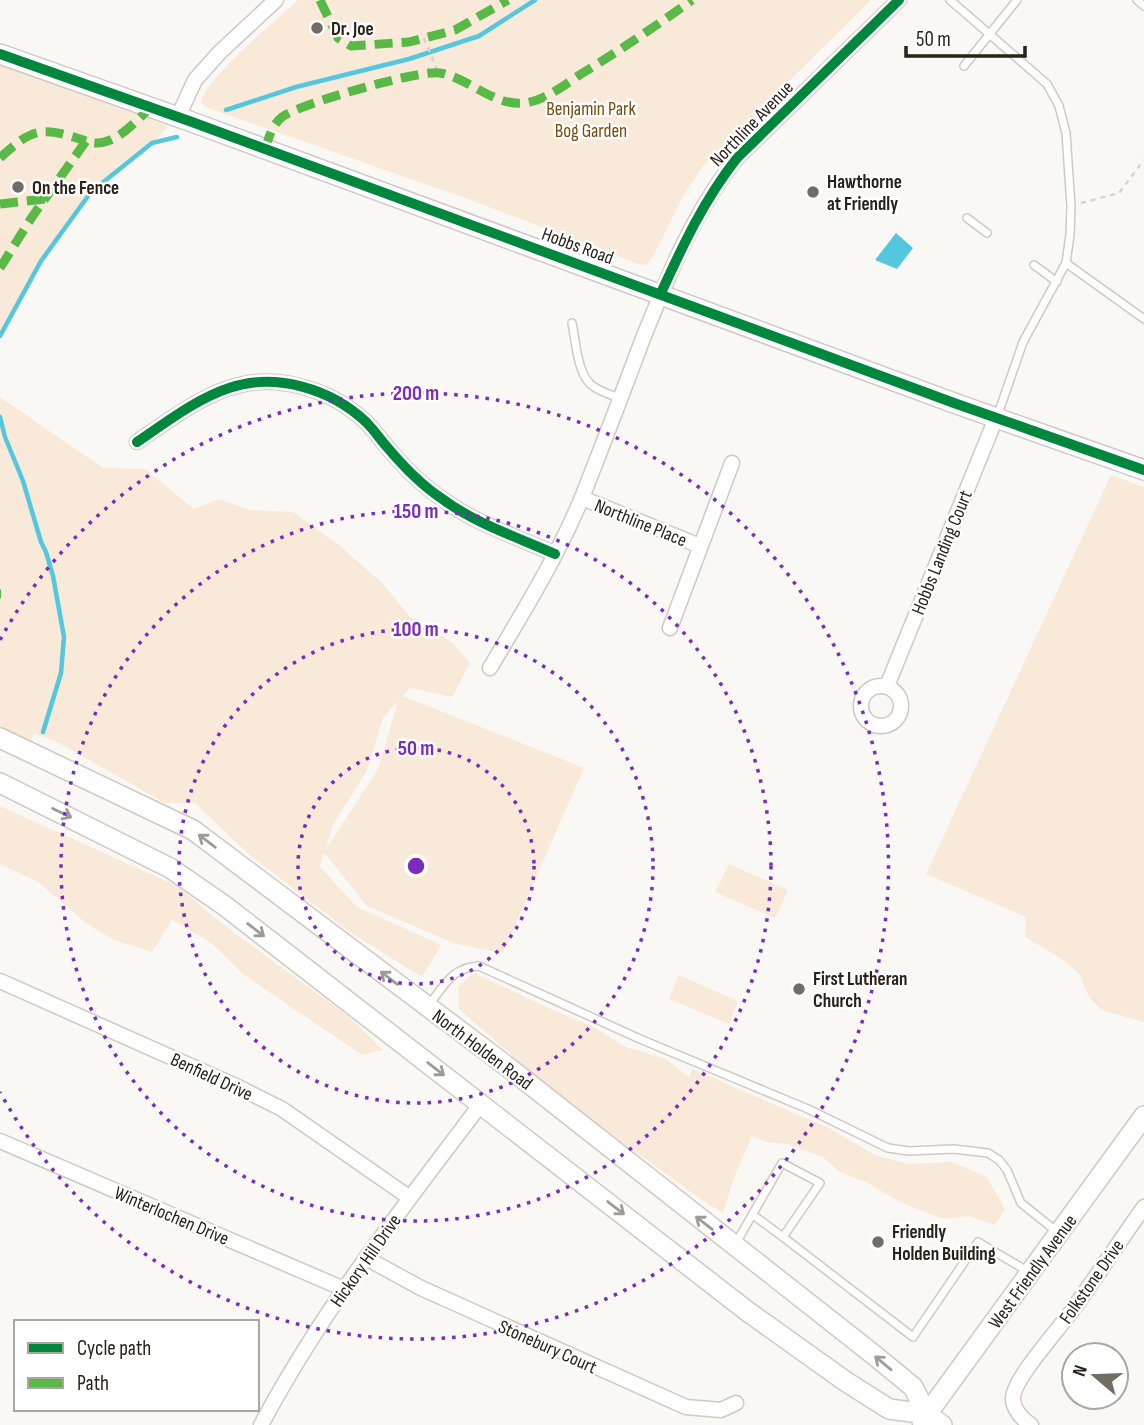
<svg xmlns="http://www.w3.org/2000/svg" width="1144" height="1425" font-family="'Sofia Sans Condensed',sans-serif">
  <rect width="100%" height="100%" fill="#faf8f5"/>
  <g fill="#f8e9d8" fill-rule="evenodd">
    <path d="M298,0h573l-169,167 -20,31 -27,55 -8,11 -7,1 -172,-66 -260,-91 -7,-5c1,-22 78,-85 97,-103z"/>
    <polygon points="0,63 168,126 152,143 91,192 41,261 0,336"/>
    <path d="M0,397l103,71 42,1 49,40 25,-10 31,11 43,2 46,33 45,40 25,31 44,27 17,20 -18,34 -42,-9 -7,8 181,72 -81,185 -47,-9 -89,-38 -43,-54 -4,15 37,40 84,38 -19,32 -71,-44 -100,-77 -56,-53h-30l-106,-60 -25,-10 -3,8 -31,-14zM398,701l-20,68 -52,80 7,-24 34,-55 16,-52z"/>
    <polygon points="1111,475 1144,487 1144,1022 1102,1010 1089,997 1079,973 1059,957 1025,937 1026,917 926,874"/>
    <polygon points="0,806 177,886 224,925 349,1017 383,1050 362,1055 244,975 210,942 172,920 152,952 114,940 86,923 38,882 0,864"/>
    <polygon points="729,864 788,890 775,918 715,892"/>
    <polygon points="474,973 553,1010 594,1027 626,1047 666,1059 689,1077 692,1069 829,1128 875,1155 907,1164 952,1162 987,1177 1005,1209 995,1225 969,1216 943,1219 900,1202 866,1182 840,1172 823,1157 787,1144 765,1142 752,1136 735,1175 723,1213 699,1198 559,1096 459,1009 458,987"/>
    <polygon points="679,975 738,1001 729,1024 669,999"/>
  </g>
  <polygon fill="#54c7df" points="896,233 913,248 897,269 875,260"/>
  <g fill="none" stroke-linecap="round" stroke-linejoin="round">
    <g stroke="#54c7df" stroke-width="4.5">
      <polyline points="226,110 296,87 409,59 479,36 535,0"/>
      <polyline points="0,336 41,261 91,192 152,143 177,137"/>
      <polyline points="0,417 5,437 23,481 41,542 46,552 53,576 64,637 61,673 43,732"/>
    </g>
    <defs>
      <g id="lane">
        <polyline points="950,0 1047,84 1059,106 1066,133 1071,206 1070,235 1066,263 1023,342 997,417"/>
        <polyline points="1137,0 1144,6"/>
        <polyline points="964,66 1017,0"/>
        <polyline points="967,218 987,233"/>
        <polyline points="1066,263 1144,319"/>
        <polyline points="1034,265 1057,282"/>
        <path d="M572,323c4,19 5,53 22,64 8,5 18,8 26,12"/>
        <path d="M429,1005c15,-20 24,-38 50,-39l161,73 168,70 80,39 21,3 44,-2 35,4 11,7 8,10 14,33 35,28"/>
        <polyline points="783,1237 913,1337 978,1242 1029,1272"/>
        <polyline points="736,1243 782,1163 820,1183 783,1237 753,1215"/>
      </g>
      <g id="street">
        <polyline points="178,117 195,80 220,52 276,0"/>
        <path d="M137,442c28,-19 59,-43 92,-54 47,-16 102,1 137,34 8,8 14,17 21,25 16,19 33,37 54,51 33,25 76,39 114,56"/>
        <polyline points="582,498 700,546"/>
        <polyline points="670,628 732,463"/>
        <path d="M490,668c33,-56 68,-112 93,-173 20,-51 40,-103 59,-154 26,-65 51,-128 95,-183l162,-158"/>
        <polyline points="887,686 996,418"/>
        <circle cx="881" cy="706" r="20"/>
        <polyline points="0,981 238,1087 282,1109 410,1198"/>
        <polyline points="0,1141 344,1289"/>
        <polyline points="366,1258 421,1288 686,1407 721,1410 736,1403"/>
        <path d="M261,1425c61,-115 142,-218 220,-321"/>
        <path d="M1031,1425c-8,-5 -18,-16 -18,-26 -1,-20 51,-75 63,-94 23,-32 45,-66 68,-98"/>
      </g>
      <g id="secondary">
        <polyline points="0,54 192,122 954,403 1144,470"/>
        <polyline points="0,738 193,830 508,1067 874,1355 913,1387 927,1414 942,1425"/>
        <polyline points="0,783 170,868 225,906 747,1311 845,1381 889,1409 927,1414"/>
        <polyline points="922,1421 1144,1116"/>
      </g>
    </defs>
    <use href="#lane" stroke="#cfc9c3" stroke-width="10"/>
    <use href="#street" stroke="#cfc9c3" stroke-width="17"/>
    <use href="#secondary" stroke="#cfc9c3" stroke-width="22"/>
    <g stroke="#d5d4d3" stroke-width="2.5" stroke-dasharray="5 5" stroke-linecap="butt">
      <polyline points="424,38 438,72"/>
      <polyline points="1081,203 1119,193 1144,160"/>
    </g>
    <use href="#lane" stroke="#fefefe" stroke-width="7"/>
    <use href="#street" stroke="#fefefe" stroke-width="14"/>
    <use href="#secondary" stroke="#fefefe" stroke-width="19"/>
    <g stroke="#58b947" stroke-width="9" stroke-dasharray="18 9" stroke-linecap="butt">
      <polyline points="320,0 338,38 351,46 409,42 455,30 508,0"/>
      <path d="M265,149c4,-12 7,-24 17,-32 17,-13 139,-48 158,-44 30,5 57,37 90,29 18,-4 36,-18 51,-28 38,-23 75,-48 111,-74"/>
      <path d="M0,158c34,-32 43,-31 86,-17"/>
      <polyline points="0,204 45,199"/>
      <path d="M0,268l32,-51 54,-76c25,10 49,-19 65,-34"/>
      <polyline points="0,594 1,594"/>
    </g>
    <defs>
      <g id="cycleway">
        <polyline points="0,54 192,122 954,403 1144,470"/>
        <path d="M661,293c22,-48 43,-93 76,-135l162,-158"/>
        <path d="M137,442c28,-19 59,-43 92,-54 47,-16 102,1 137,34 8,8 14,17 21,25 16,19 33,37 54,51 33,25 76,39 114,56"/>
      </g>
    </defs>
    <use href="#cycleway" stroke="#fff" stroke-width="15"/>
    <use href="#cycleway" stroke="#00873e" stroke-width="10"/>
  </g>
  <defs><path id="oneway-shaft" d="M-6 0H5M1.5-3L5.5 0L1.5 3" fill="none" stroke-width="1.6" stroke-linecap="round" stroke-linejoin="round" transform="scale(1.75)"/></defs>
  <g stroke="#9f9b96">
    <use href="#oneway-shaft" transform="translate(62 813) rotate(26)"/>
    <use href="#oneway-shaft" transform="translate(207 841) rotate(-143)"/>
    <use href="#oneway-shaft" transform="translate(256 930) rotate(38)"/>
    <use href="#oneway-shaft" transform="translate(389 978) rotate(-143)"/>
    <use href="#oneway-shaft" transform="translate(436 1069) rotate(38)"/>
    <use href="#oneway-shaft" transform="translate(616 1208) rotate(38)"/>
    <use href="#oneway-shaft" transform="translate(704 1223) rotate(-142)"/>
    <use href="#oneway-shaft" transform="translate(883 1363) rotate(-140)"/>
  </g>
  <g fill="none" stroke="#7b2cbf" stroke-width="3.5" stroke-dasharray="3.5 7">
    <circle cx="416" cy="866" r="118"/>
    <circle cx="416" cy="866" r="237"/>
    <circle cx="416" cy="866" r="355"/>
    <path d="M0 640A473 473 0 1 1 0 1092"/>
  </g>
  <g fill="#736c65" stroke="#fff" stroke-width="2.5">
    <circle cx="317" cy="28" r="7"/>
    <circle cx="18" cy="187" r="7"/>
    <circle cx="813" cy="192" r="7"/>
    <circle cx="799" cy="989" r="7"/>
    <circle cx="878" cy="1242" r="7"/>
  </g>
  <g text-anchor="middle" stroke-width="5" stroke-linejoin="round" paint-order="stroke">
    <g font-size="19" font-weight="bold" fill="#2a2117" stroke="#fff" text-anchor="start">
      <text x="331" y="35">Dr. Joe</text>
      <text x="827" y="188">Hawthorne<tspan x="827" dy="22">at Friendly</tspan></text>
      <text x="32" y="194">On the Fence</text>
      <text x="813" y="985">First Lutheran<tspan x="813" dy="22">Church</tspan></text>
      <text x="892" y="1238">Friendly<tspan x="892" dy="22">Holden Building</tspan></text>
    </g>
    <g font-size="19" fill="#764b09" stroke="#fff">
      <text x="591" y="115">Benjamin Park<tspan x="591" dy="22">Bog Garden</tspan></text>
    </g>
    <g font-size="19" fill="#2a2117" stroke="#fff">
      <text transform="translate(751 123) rotate(-46)" y="7">Northline Avenue</text>
      <text transform="translate(578 245) rotate(20)" y="7">Hobbs Road</text>
      <text transform="translate(641 522) rotate(22)" y="7">Northline Place</text>
      <text transform="translate(941 552) rotate(-68)" y="7">Hobbs Landing Court</text>
      <text transform="translate(483 1049) rotate(37)" y="7">North Holden Road</text>
      <text transform="translate(212 1076) rotate(25)" y="7">Benfield Drive</text>
      <text transform="translate(172 1215) rotate(23)" y="7">Winterlochen Drive</text>
      <text transform="translate(365 1260) rotate(-55)" y="7">Hickory Hill Drive</text>
      <text transform="translate(1032 1271) rotate(-54)" y="7">West Friendly Avenue</text>
      <text transform="translate(1091 1281) rotate(-55)" y="7">Folkstone Drive</text>
      <text transform="translate(548 1346) rotate(24)" y="7">Stonebury Court</text>
    </g>
  </g>
  <circle cx="416" cy="866" r="10" fill="#7b2cbf" stroke="#fff" stroke-width="3.5"/>
  <g font-size="21" text-anchor="middle" font-weight="bold" fill="#7b2cbf" stroke="#fff" stroke-width="5" stroke-linejoin="round" paint-order="stroke">
    <text x="416" y="400">200 m</text>
    <text x="416" y="518">150 m</text>
    <text x="416" y="636">100 m</text>
    <text x="416" y="755">50 m</text>
  </g>
  <rect x="14" y="1320" width="245" height="91" fill="#ffffff" stroke="#aaa6a2" stroke-width="2"/>
  <rect x="28" y="1343" width="35" height="10" fill="#00873e" stroke="#aaa6a2" stroke-width="2"/>
  <text x="77" y="1355" font-size="21" fill="#2a2117">Cycle path</text>
  <rect x="28" y="1378" width="35" height="10" fill="#58b947" stroke="#aaa6a2" stroke-width="2"/>
  <text x="77" y="1390" font-size="21" fill="#2a2117">Path</text>
  <g transform="translate(1095 1376) rotate(289)"><circle r="33" fill="#ffffff" stroke="#aaa6a2" stroke-width="2"/>
  <path d="M0-5L12 26L0 18L-12 26Z" fill="#736c65"/>
  <text y="-10" font-size="19" font-weight="bold" text-anchor="middle" fill="#2a2117">N</text>
  </g>
  <path d="M906 46v10h119v-10" fill="none" stroke="#2a2117" stroke-width="3.5"/>
  <text x="916" y="46" font-size="21" fill="#2a2117" stroke="#ffffff" stroke-width="5" paint-order="stroke">50 m</text>
</svg>
